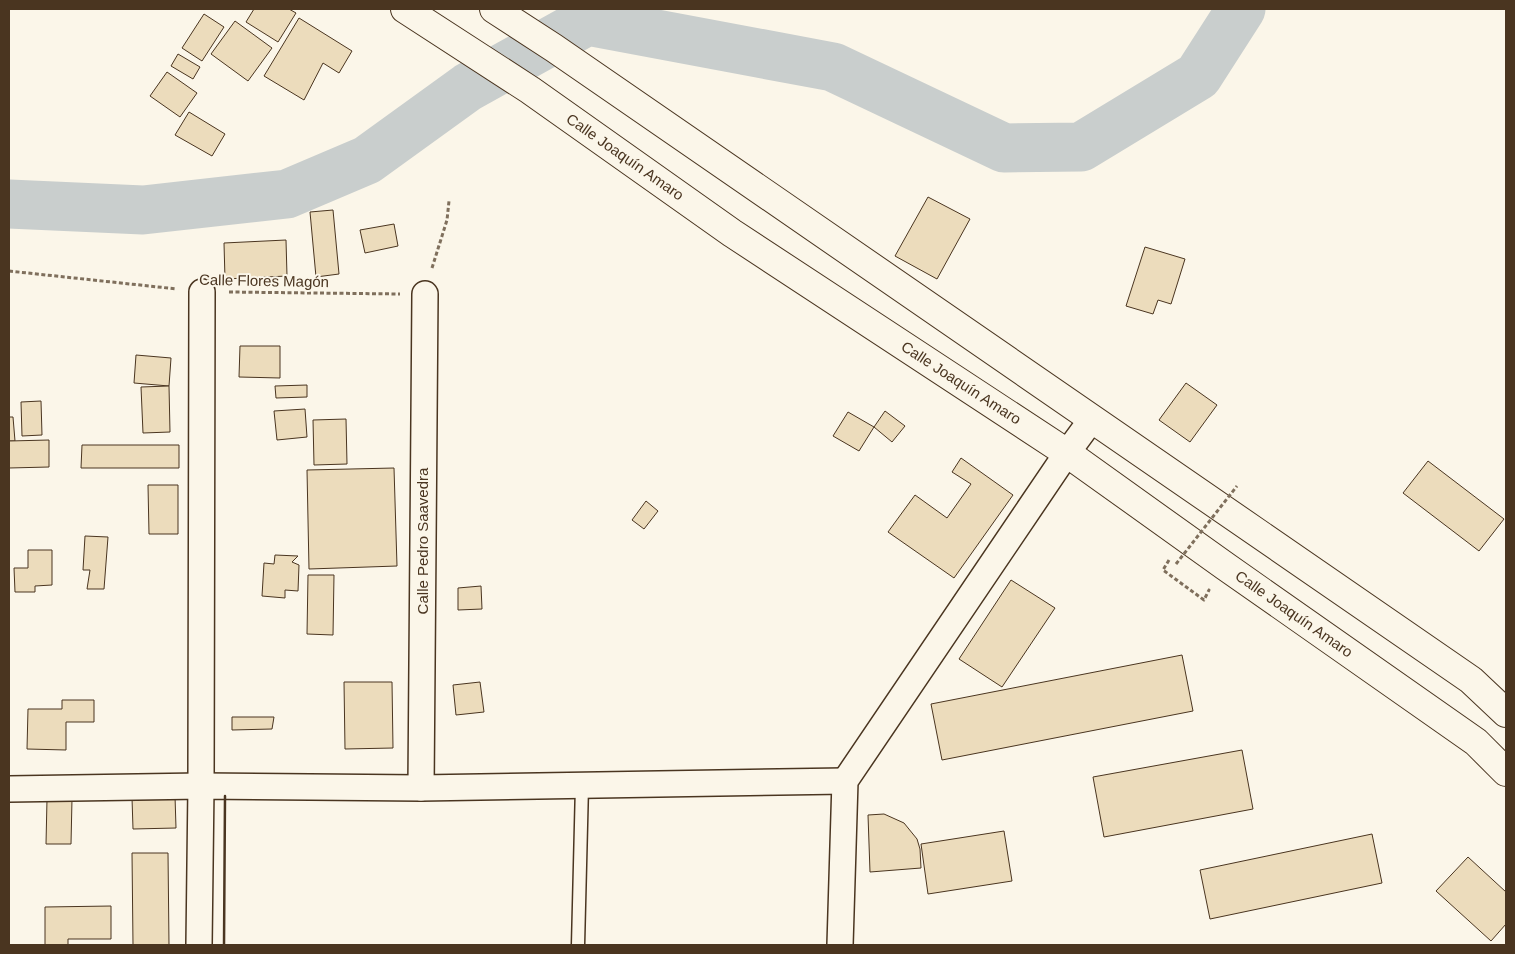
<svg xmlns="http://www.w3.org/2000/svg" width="1515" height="954" font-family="Helvetica,sans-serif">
  <rect width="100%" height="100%" fill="#fbf6e9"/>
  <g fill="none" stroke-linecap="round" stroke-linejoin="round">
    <polyline stroke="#c9cecd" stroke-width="49" points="9,204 143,210 287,194 367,160 468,87 587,21 833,67 1004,148 1081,147 1198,76 1241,9"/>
  </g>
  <g fill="#ecdcbc" stroke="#4a3520">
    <polygon points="254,9 289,9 296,13 278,42 246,22"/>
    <polygon points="204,14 224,27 202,61 182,48"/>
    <polygon points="299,18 352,51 339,73 323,63 304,100 264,76"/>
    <polygon points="235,21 272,48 248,81 211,54"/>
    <polygon points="178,54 200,67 193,79 171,66"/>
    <polygon points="167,72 197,93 180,117 150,96"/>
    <polygon points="189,112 225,134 212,156 175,135"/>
    <polygon points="928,197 970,219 937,279 895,256"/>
    <polygon points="333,210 339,274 316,277 310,212"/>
    <polygon points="394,224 398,246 365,253 360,230"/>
    <polygon points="286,240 287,276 225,279 224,243"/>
    <polygon points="1145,247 1185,259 1171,304 1158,300 1153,314 1126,306"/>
    <polygon points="240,346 280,346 280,378 239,377"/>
    <polygon points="136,355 171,358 169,386 134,383"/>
    <polygon points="1186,383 1217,405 1190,442 1159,420"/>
    <polygon points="307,385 307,397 276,398 275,386"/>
    <polygon points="169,386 170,432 143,433 141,387"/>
    <polygon points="41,401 42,435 22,436 21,402"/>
    <polygon points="305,409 307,437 277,440 274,411"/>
    <polygon points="885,411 905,426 892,442 874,427"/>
    <polygon points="848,412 874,427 859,451 833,436"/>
    <polygon points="9,417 13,417 15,441 9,441"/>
    <polygon points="346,419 347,464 314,465 313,420"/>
    <polygon points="49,440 49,467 9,468 9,441"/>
    <polygon points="82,445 179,445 179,468 81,468"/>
    <polygon points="961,458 1013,495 954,578 888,532 915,495 947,518 971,484 952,472"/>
    <polygon points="1428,461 1504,519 1479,551 1403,493"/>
    <polygon points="394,468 397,566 309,569 307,470"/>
    <polygon points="148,485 178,485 178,534 149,534"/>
    <polygon points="646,501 658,511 644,529 632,520"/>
    <polygon points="85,536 108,537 104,589 87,589 90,570 83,570"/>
    <polygon points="28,550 52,550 52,585 35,586 35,592 15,592 14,568 28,568"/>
    <polygon points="275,555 298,556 292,562 299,565 298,591 285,590 285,598 262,596 264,563 274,564"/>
    <polygon points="308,575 334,575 333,635 307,634"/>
    <polygon points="1011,580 1055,608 1002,687 959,659"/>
    <polygon points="481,586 482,609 458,610 458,588"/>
    <polygon points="1182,655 1193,711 942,760 931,704"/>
    <polygon points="344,682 392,682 393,748 345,749"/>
    <polygon points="480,682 484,712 456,715 453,685"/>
    <polygon points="62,700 94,700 94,722 66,722 66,750 27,749 28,709 62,709"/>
    <polygon points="232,717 274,717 272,729 232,730"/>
    <polygon points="1242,750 1253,809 1104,837 1093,777"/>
    <polygon points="175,796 176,828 133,829 132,798"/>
    <polygon points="47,799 72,799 71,844 46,844"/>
    <polygon points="884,814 904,823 917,839 920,849 921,868 870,872 868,815"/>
    <polygon points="1004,831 1012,881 928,894 921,844"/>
    <polygon points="1372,834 1382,883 1210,919 1200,870"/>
    <polygon points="132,853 168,853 169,945 133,945"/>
    <polygon points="1468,857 1506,892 1506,924 1491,941 1436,891"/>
    <polygon points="111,906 111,939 68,939 68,945 45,945 45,907"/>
  </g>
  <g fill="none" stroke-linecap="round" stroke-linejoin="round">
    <defs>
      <polyline id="lane" points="578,945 582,785"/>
      <g id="street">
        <polyline points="421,788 425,294"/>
        <polyline points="9,789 201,786 421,788 845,781"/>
        <polyline points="199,945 201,786 202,292"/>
        <polyline points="840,945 845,781 1067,453 1092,419"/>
      </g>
      <g id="primary">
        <polyline points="405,9 530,90 732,233 1067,453 1225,566 1476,742 1506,772"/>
        <polyline points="494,9 554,48 1471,680 1506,713"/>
      </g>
    </defs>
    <use href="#lane" stroke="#4a3520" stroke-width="15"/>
    <use href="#street" stroke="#4a3520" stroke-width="28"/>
    <use href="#primary" stroke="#4a3520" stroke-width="30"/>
    <g stroke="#7f6f5c" stroke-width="3" stroke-dasharray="4 2.5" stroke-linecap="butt">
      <polyline points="432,268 447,220 449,201"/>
      <polyline points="9,271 177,289"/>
      <polyline points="229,292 400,294"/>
      <polyline points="1169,560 1163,570 1204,600 1209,590 1208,590"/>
    </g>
    <use href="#lane" stroke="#fbf6e9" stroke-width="12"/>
    <use href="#street" stroke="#fbf6e9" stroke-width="25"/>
    <use href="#primary" stroke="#fbf6e9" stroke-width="28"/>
    <polyline stroke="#7f6f5c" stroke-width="3" stroke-dasharray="4 2.5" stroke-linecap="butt" points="1176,564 1237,486"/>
    <polyline stroke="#4a3520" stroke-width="2.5" points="224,945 225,796"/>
  </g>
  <g text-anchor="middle" stroke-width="4" stroke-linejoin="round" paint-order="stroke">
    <g font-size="15" fill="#4a3520" stroke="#fbf6e9">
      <text transform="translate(625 157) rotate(35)" y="5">Calle Joaquín Amaro</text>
      <text transform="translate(264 281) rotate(1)" y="5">Calle Flores Magón</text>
      <text transform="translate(961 383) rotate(33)" y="5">Calle Joaquín Amaro</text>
      <text transform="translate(423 541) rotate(-90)" y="5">Calle Pedro Saavedra</text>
      <text transform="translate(1294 614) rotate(35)" y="5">Calle Joaquín Amaro</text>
    </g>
  </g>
  <rect width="1515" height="954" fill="none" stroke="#4a3520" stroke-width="20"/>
</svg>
